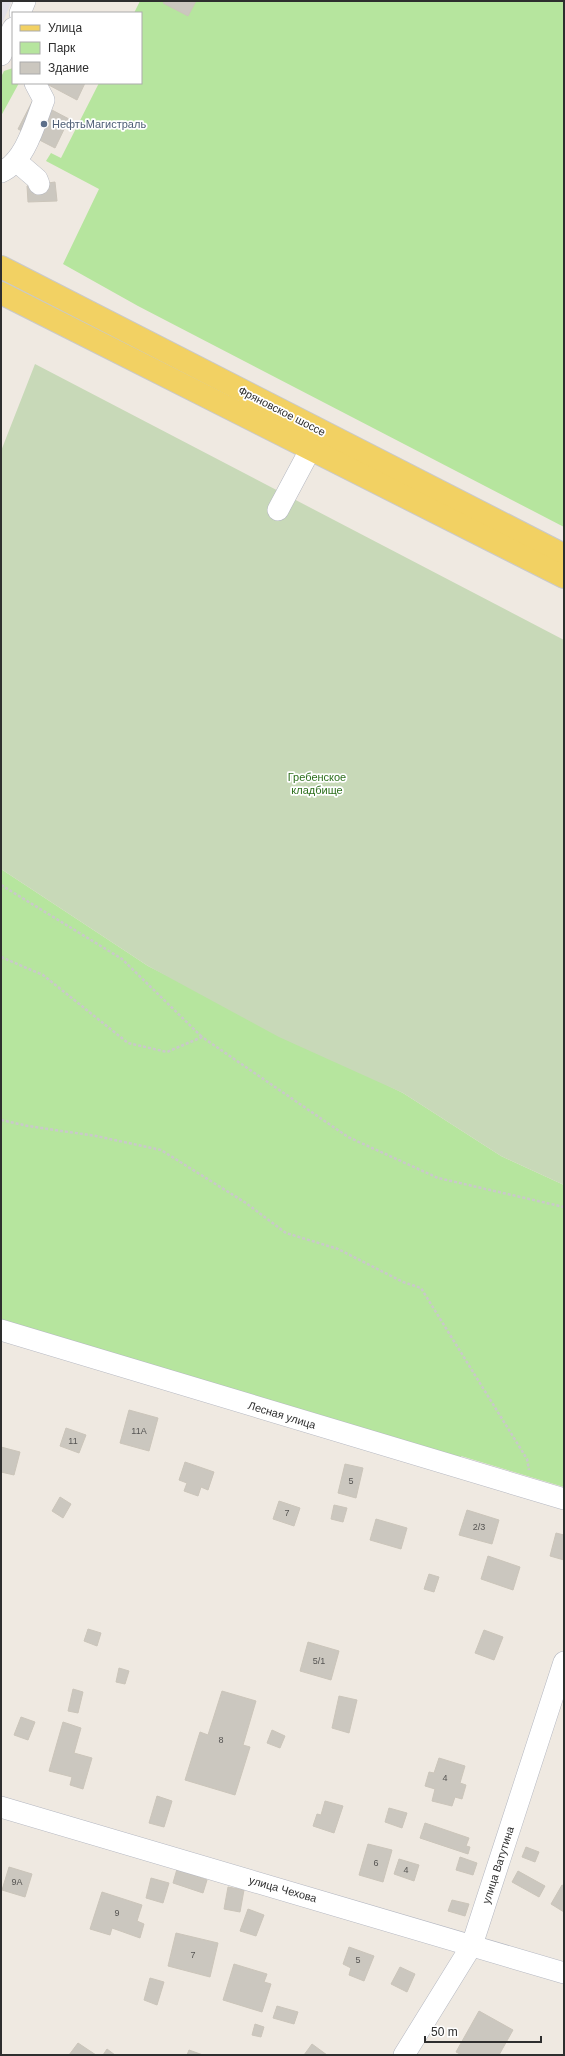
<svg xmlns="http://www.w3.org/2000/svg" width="565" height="2056" font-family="Helvetica,sans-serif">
  <rect width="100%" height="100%" fill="#efe9e1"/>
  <polygon fill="#e3e1e8" points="1,1 12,1 1,26"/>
  <g fill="#b6e59e">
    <polygon points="140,1 564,1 564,527 138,306 63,264 99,189 46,161 51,153 61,158 99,83 141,83 141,13 134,13"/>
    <polygon points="13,68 13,83 19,83 1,116 1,77 4,71"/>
    <polygon points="1,869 148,966 403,1093 501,1156 564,1185 564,1487 461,1456 462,1460 1,1321"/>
  </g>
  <polygon fill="#c8d9b8" points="35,364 564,640 564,1185 501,1156 403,1093 279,1037 148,966 1,869 1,451"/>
  <g fill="#cbc7bf" stroke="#cbc5ba">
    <polygon points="165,1 196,1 188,16 163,3"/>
    <polygon points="45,83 85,83 77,100"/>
    <polygon points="33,100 69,119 55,148 18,129"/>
    <polygon points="55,182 57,201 28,202 27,186"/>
    <polygon points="129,1410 158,1418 149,1451 120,1443"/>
    <polygon points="66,1428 86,1435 79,1453 60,1446"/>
    <polygon points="1,1447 20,1452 14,1475 1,1472"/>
    <polygon points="185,1462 214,1472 208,1490 201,1487 198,1496 184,1491 187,1483 179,1480"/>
    <polygon points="345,1464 363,1468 356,1498 338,1493"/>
    <polygon points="60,1497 71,1504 63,1518 52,1511"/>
    <polygon points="279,1501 300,1508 294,1526 273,1519"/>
    <polygon points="334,1505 347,1508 343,1522 331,1519"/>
    <polygon points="467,1510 499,1520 492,1544 459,1535"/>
    <polygon points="376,1519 407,1528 401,1549 370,1540"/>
    <polygon points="556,1533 564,1535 564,1560 550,1556"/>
    <polygon points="488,1556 520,1567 513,1590 481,1579"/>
    <polygon points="429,1574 439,1577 434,1592 424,1589"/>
    <polygon points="88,1629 101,1633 97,1646 84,1641"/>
    <polygon points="484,1630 503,1637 494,1660 475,1653"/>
    <polygon points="308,1642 339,1651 331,1680 300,1671"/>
    <polygon points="119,1668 129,1671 125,1684 116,1682"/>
    <polygon points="73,1689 83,1692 78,1713 68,1711"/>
    <polygon points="222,1691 256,1701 243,1745 250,1747 235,1795 185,1780 200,1732 208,1735"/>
    <polygon points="339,1696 357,1700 349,1733 332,1728"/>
    <polygon points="21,1717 35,1722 28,1740 14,1735"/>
    <polygon points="63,1722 81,1728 74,1753 92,1758 83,1789 70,1785 72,1777 49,1771"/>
    <polygon points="272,1730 285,1736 280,1748 267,1743"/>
    <polygon points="439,1758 465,1766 460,1783 466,1785 462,1799 455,1797 452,1806 432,1801 435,1789 425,1786 429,1772 434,1773"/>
    <polygon points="157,1796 172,1801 164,1827 149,1823"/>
    <polygon points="325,1801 343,1806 334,1833 313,1826 317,1814 321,1815"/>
    <polygon points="389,1808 407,1813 402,1828 385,1822"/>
    <polygon points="425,1823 469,1838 466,1846 470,1847 468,1854 420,1838"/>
    <polygon points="368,1844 392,1850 383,1882 359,1875"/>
    <polygon points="526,1847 539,1852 535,1862 522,1857"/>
    <polygon points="460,1857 477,1863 473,1875 456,1870"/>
    <polygon points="399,1859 419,1865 414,1881 394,1874"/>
    <polygon points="9,1867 32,1874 25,1897 2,1890"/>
    <polygon points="177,1869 207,1880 203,1893 173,1883"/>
    <polygon points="518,1871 545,1886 539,1897 512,1882"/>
    <polygon points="151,1878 169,1883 163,1903 146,1898"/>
    <polygon points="562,1885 564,1886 564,1912 551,1904"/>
    <polygon points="228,1887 244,1890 240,1912 224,1909"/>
    <polygon points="102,1892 142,1905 137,1921 144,1924 140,1938 112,1928 110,1935 90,1929"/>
    <polygon points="452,1900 469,1904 465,1916 448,1911"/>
    <polygon points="248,1909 264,1915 256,1936 240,1931"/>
    <polygon points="176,1933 218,1943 210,1977 168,1966"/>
    <polygon points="349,1947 374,1956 364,1981 349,1975 351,1968 343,1964"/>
    <polygon points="234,1964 267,1974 264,1982 271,1984 262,2012 223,2000"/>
    <polygon points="400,1967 415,1974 407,1992 391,1984"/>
    <polygon points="150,1978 164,1982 157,2005 144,2000"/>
    <polygon points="277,2006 298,2012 294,2024 273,2018"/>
    <polygon points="479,2011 513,2030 499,2055 462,2055 456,2052"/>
    <polygon points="255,2024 264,2027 261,2037 252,2035"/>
    <polygon points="78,2043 96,2055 69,2055"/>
    <polygon points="312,2044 327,2055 304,2055"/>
    <polygon points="107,2049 115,2055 103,2055"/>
    <polygon points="189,2050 203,2055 187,2055"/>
  </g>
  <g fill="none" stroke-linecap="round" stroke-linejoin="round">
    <defs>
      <g id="minor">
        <polyline points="20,13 25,1"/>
        <polyline points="1,55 13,28"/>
        <polyline points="16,161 37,179 39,184"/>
        <path d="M1,172c24,-10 34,-49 43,-72l-9,-17"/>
        <polyline points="278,510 310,450"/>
        <polyline points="1,1330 564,1499"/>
        <polyline points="1,1807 564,1973"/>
        <polyline points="404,2055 472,1945 564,1662"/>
      </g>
      <g id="major">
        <polyline points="1,267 564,555"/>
        <polyline points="1,293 564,577"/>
      </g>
    </defs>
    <use href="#minor" stroke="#b4b7c1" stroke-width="22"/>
    <use href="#major" stroke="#c9c9c9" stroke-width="24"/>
    <g stroke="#c9c9c9" stroke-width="2.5" stroke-dasharray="3 2" stroke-linecap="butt">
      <polyline points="1,885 122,959 202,1037"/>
      <polyline points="1,957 43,975 128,1043 167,1052 202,1037 348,1137 438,1178 564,1207"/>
      <polyline points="1,1120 28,1126 96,1136 161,1150 246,1203 286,1233 338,1249 403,1282 421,1288 527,1459 529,1470"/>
    </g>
    <use href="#minor" stroke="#fff" stroke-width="21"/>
    <use href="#major" stroke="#f2d163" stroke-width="22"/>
  </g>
  <circle fill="#5c6f8a" stroke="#fff" stroke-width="1.5" cx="44" cy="124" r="4"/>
  <g text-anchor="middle" stroke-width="3.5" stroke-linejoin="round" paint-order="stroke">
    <g font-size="9" fill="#555452">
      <text x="139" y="1434">11А</text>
      <text x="73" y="1444">11</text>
      <text x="351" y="1484">5</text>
      <text x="287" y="1516">7</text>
      <text x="479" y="1530">2/3</text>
      <text x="319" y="1664">5/1</text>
      <text x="221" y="1743">8</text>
      <text x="445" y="1781">4</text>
      <text x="376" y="1866">6</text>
      <text x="406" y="1873">4</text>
      <text x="17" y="1885">9А</text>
      <text x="117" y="1916">9</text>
      <text x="193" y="1958">7</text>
      <text x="358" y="1963">5</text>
    </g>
    <g font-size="11" fill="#4e5e75" stroke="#fff" text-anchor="start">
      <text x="52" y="128">НефтьМагистраль</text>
    </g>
    <g font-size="11" fill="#2e2e2e" stroke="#fff">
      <text transform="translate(282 411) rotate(27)" y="4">Фряновское шоссе</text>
      <text transform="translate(282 1415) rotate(17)" y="4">Лесная улица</text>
      <text transform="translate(498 1865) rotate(-72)" y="4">улица Ватутина</text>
      <text transform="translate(283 1889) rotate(16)" y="4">улица Чехова</text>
    </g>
    <g font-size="11" fill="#2c6e1b" stroke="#fff">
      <text x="317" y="781">Гребенское<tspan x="317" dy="13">кладбище</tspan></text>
    </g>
  </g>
  <rect width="565" height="2056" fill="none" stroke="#2e2e2e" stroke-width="4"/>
  <rect x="12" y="12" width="130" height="72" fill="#ffffff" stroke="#ababab"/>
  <rect x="20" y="25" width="20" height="6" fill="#f2d163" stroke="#ababab"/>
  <text x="48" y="32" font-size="12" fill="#2e2e2e">Улица</text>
  <rect x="20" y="42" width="20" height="12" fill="#b6e59e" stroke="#ababab"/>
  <text x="48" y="52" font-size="12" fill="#2e2e2e">Парк</text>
  <rect x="20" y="62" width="20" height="12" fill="#cbc7bf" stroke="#ababab"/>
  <text x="48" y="72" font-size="12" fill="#2e2e2e">Здание</text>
  <path d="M425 2036v6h116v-6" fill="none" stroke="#2e2e2e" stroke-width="2"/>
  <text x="431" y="2036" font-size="12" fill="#2e2e2e" stroke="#ffffff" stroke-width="3" paint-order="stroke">50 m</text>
</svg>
